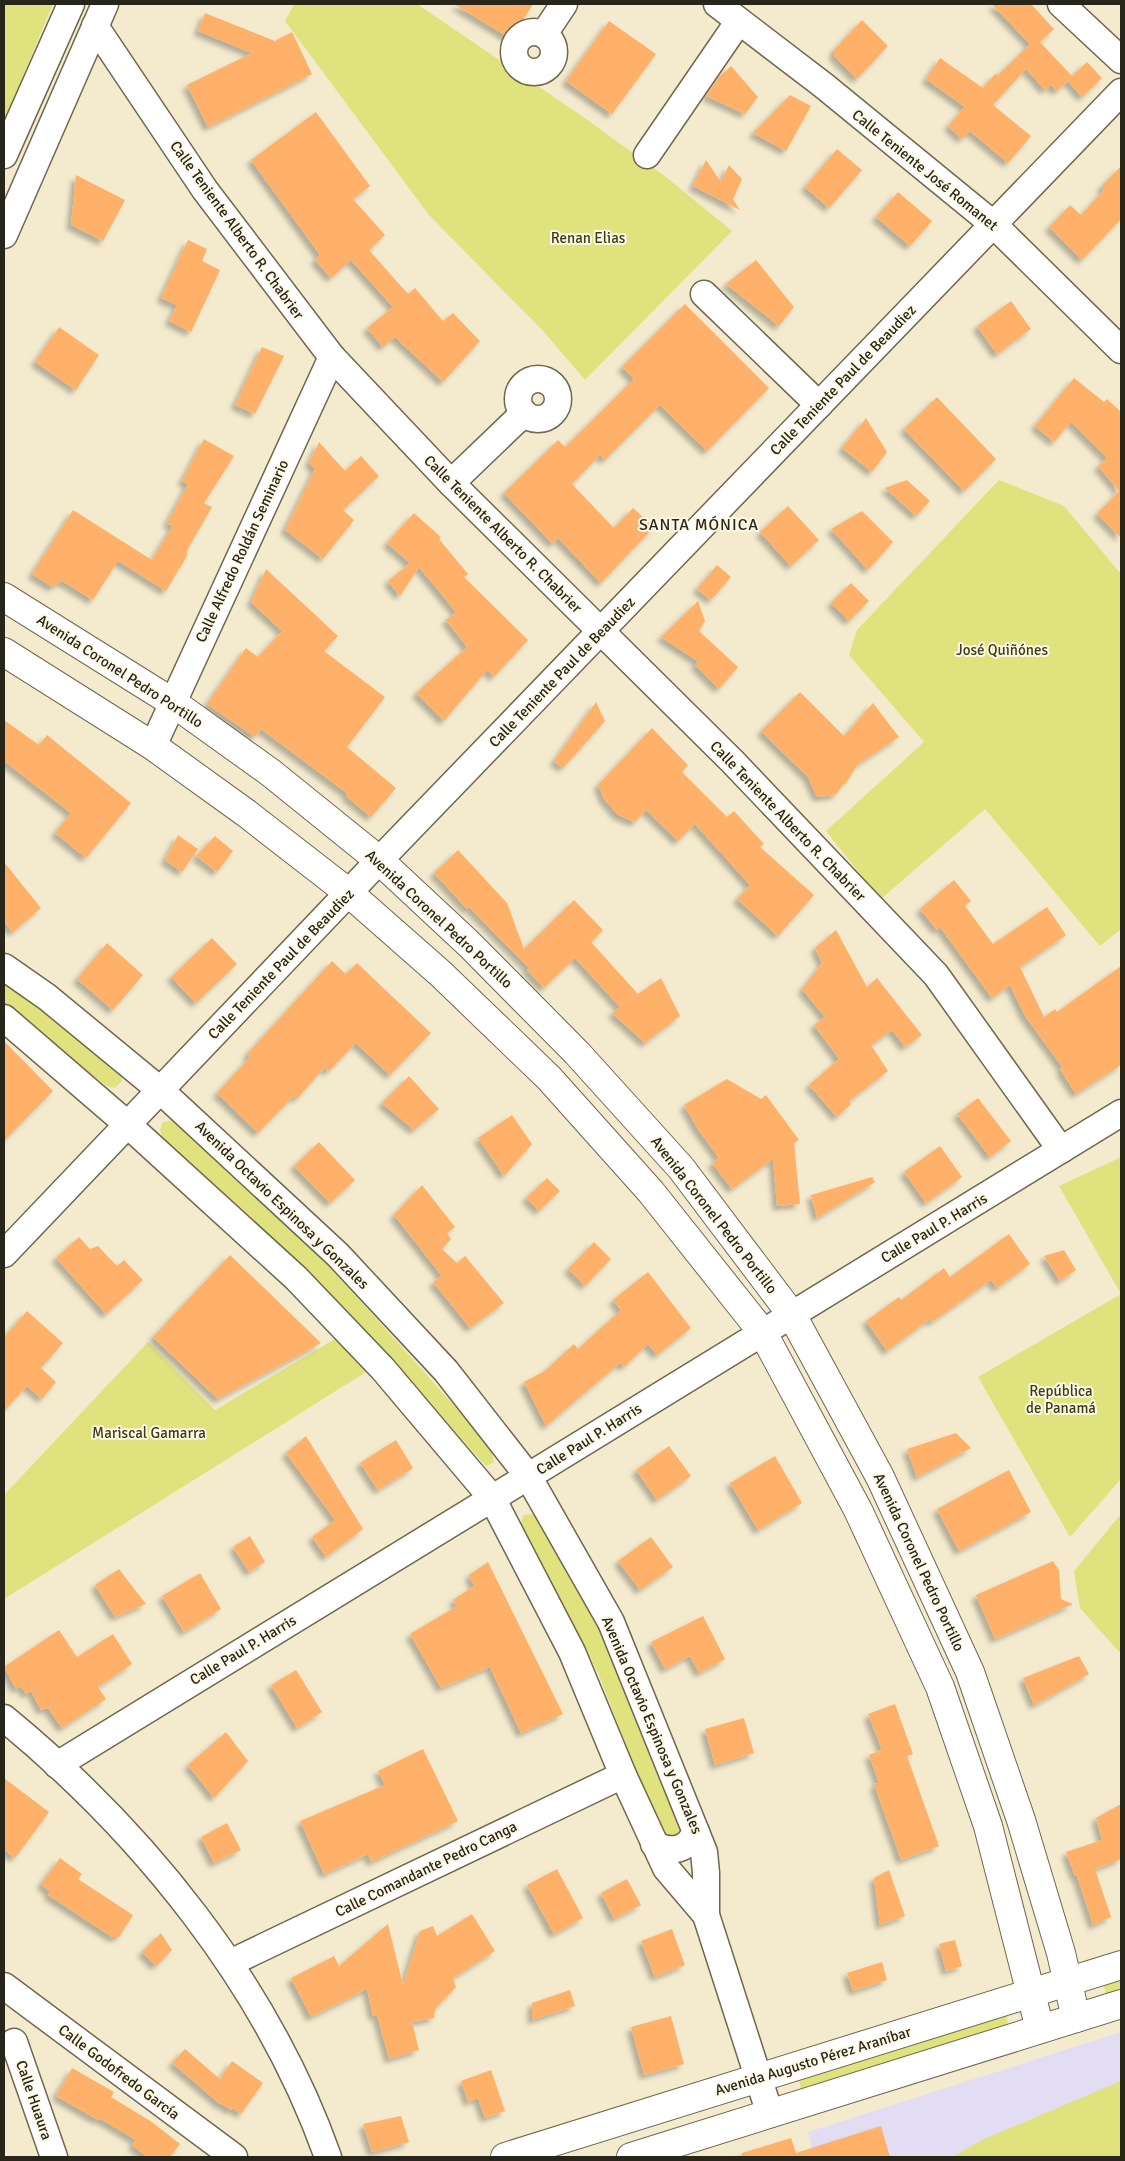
<svg xmlns="http://www.w3.org/2000/svg" width="1125" height="2161" font-family="Signika,sans-serif">
  <defs>
    <filter id="shadow"><feDropShadow dx="-4.5" dy="4.5" stdDeviation="2.5" flood-color="#0004"/></filter>
  </defs>
  <rect width="100%" height="100%" fill="#f4ebcf"/>
  <polygon fill="#e3ddf3" points="1121,2032 1121,2082 955,2157 814,2157 808,2132"/>
  <g fill="#dfe27d">
    <polygon points="4,4 53,4 4,121"/>
    <polygon points="294,4 417,4 579,114 666,177 732,231 585,380 544,332 429,215 285,21"/>
    <polygon points="999,480 1064,506 1121,574 1121,929 1100,946 985,809 882,898 868,884 826,831 924,742 849,655 857,630"/>
    <polygon points="4,983 119,1068 122,1081 115,1088 107,1086 4,1008"/>
    <polygon points="174,1120 325,1261 491,1447 494,1462 486,1466 311,1276 163,1139 160,1130 163,1122"/>
    <polygon points="1121,1157 1121,1294 1059,1186"/>
    <polygon points="1121,1294 1121,1479 1070,1537 978,1377"/>
    <polygon points="335,1339 366,1372 4,1599 4,1495 148,1342 215,1410"/>
    <polygon points="534,1514 552,1534 627,1675 686,1832 663,1841 599,1675 520,1524 524,1515"/>
    <polygon points="1121,1514 1121,1654 1080,1608 1074,1571"/>
    <polygon points="1121,1975 1121,1994 1107,1998 1102,1980"/>
    <polygon points="1007,2014 1008,2034 803,2096 798,2077"/>
    <polygon points="1121,2081 1121,2157 952,2157 984,2139"/>
  </g>
  <g fill="#ffb16a" filter="url(#shadow)">
    <polygon points="454,4 533,4 511,39"/>
    <polygon points="992,4 1031,4 1054,29 1040,42 1072,76 1087,62 1102,78 1082,97 1068,81 1057,91 1051,85 1045,90 1026,69 993,105 1031,136 1008,163 970,131 962,139 948,126 965,107 926,79 940,58 983,88 996,73 997,76 1030,44"/>
    <polygon points="205,13 275,41 292,32 312,74 208,127 187,85 252,53 198,31"/>
    <polygon points="862,20 888,46 857,79 834,56 834,50"/>
    <polygon points="609,21 656,54 612,114 566,81"/>
    <polygon points="731,66 758,97 745,114 706,96 719,77"/>
    <polygon points="790,95 811,106 786,151 753,133"/>
    <polygon points="316,112 370,186 353,199 385,235 369,250 408,294 415,288 443,321 453,313 480,341 443,382 395,337 383,347 367,328 393,307 351,260 331,278 315,260 320,255 251,160"/>
    <polygon points="837,149 862,170 829,208 805,187"/>
    <polygon points="706,160 721,182 729,165 742,179 733,199 740,210 693,186"/>
    <polygon points="1121,166 1121,219 1082,260 1049,227 1070,205 1081,215 1104,190 1101,187"/>
    <polygon points="76,175 125,200 103,241 71,225"/>
    <polygon points="898,192 932,221 910,246 876,217"/>
    <polygon points="188,240 207,249 202,261 220,270 191,332 169,321 177,305 161,298"/>
    <polygon points="756,260 794,307 779,326 726,284"/>
    <polygon points="1011,301 1031,329 997,354 977,326"/>
    <polygon points="685,304 769,388 707,451 660,405 605,460 600,455 572,484 614,528 633,508 654,527 601,583 558,538 553,544 504,493 558,440 565,447 634,379 622,367"/>
    <polygon points="59,327 99,355 76,390 35,362"/>
    <polygon points="262,347 284,356 255,414 235,405"/>
    <polygon points="1074,378 1104,402 1107,399 1121,412 1121,538 1097,514 1119,491 1098,466 1107,458 1071,422 1054,442 1035,426"/>
    <polygon points="937,397 996,459 964,491 904,429"/>
    <polygon points="866,418 887,452 872,472 842,448"/>
    <polygon points="204,439 234,456 204,503 212,507 186,552 188,554 166,591 118,561 93,600 62,581 52,587 32,574 73,510 152,560 173,526 167,523 188,484 182,481"/>
    <polygon points="319,442 345,471 361,456 379,476 343,510 354,520 323,559 285,530 315,469 309,463"/>
    <polygon points="907,480 930,501 916,516 885,488"/>
    <polygon points="788,506 819,540 791,566 760,532"/>
    <polygon points="862,511 893,542 868,570 831,529"/>
    <polygon points="414,513 441,537 439,539 468,574 464,577 528,640 494,677 487,670 444,721 416,693 467,647 446,620 456,612 419,567 400,596 388,581 410,563 387,543"/>
    <polygon points="717,565 731,577 711,600 697,589"/>
    <polygon points="266,569 338,636 324,651 385,697 347,747 396,788 371,817 346,796 348,794 261,729 255,737 207,704 246,648 258,657 282,631 251,602"/>
    <polygon points="851,583 869,601 849,621 831,603"/>
    <polygon points="698,601 705,621 699,631 738,667 719,689 695,665 699,662 661,637"/>
    <polygon points="800,692 844,736 873,703 899,737 857,765 850,777 835,795 817,797 808,777 761,731"/>
    <polygon points="596,702 605,721 563,768 554,761"/>
    <polygon points="4,720 39,745 47,735 131,803 86,858 55,833 71,813 4,761"/>
    <polygon points="652,728 688,765 682,772 727,817 734,811 764,844 760,847 814,895 778,936 737,899 750,885 695,824 678,841 646,810 635,822 618,815 604,799 598,785"/>
    <polygon points="178,835 198,849 182,872 165,860"/>
    <polygon points="215,836 233,851 217,872 196,856"/>
    <polygon points="458,850 507,903 524,949 574,900 603,930 591,942 638,994 661,978 680,1016 645,1043 612,1013 620,1007 575,958 544,988 527,970 529,968 469,907 467,909 434,873"/>
    <polygon points="4,862 41,908 13,932 4,922"/>
    <polygon points="954,880 971,901 965,906 993,944 1047,907 1066,935 1020,967 1044,1017 1055,1009 1057,1012 1121,966 1121,1065 1076,1094 1060,1069 1063,1068 1025,1016 1010,985 992,998 940,927 937,930 920,909"/>
    <polygon points="836,930 867,987 877,978 922,1035 905,1047 892,1030 871,1045 888,1071 849,1101 851,1104 837,1117 809,1085 839,1059 814,1025 825,1017 802,989 822,963 815,948"/>
    <polygon points="212,938 237,964 196,1003 171,977"/>
    <polygon points="107,943 143,975 113,1010 77,979"/>
    <polygon points="332,961 346,974 357,963 431,1033 390,1075 356,1043 328,1072 325,1067 297,1099 294,1096 258,1133 217,1093 250,1057 247,1054"/>
    <polygon points="4,1041 53,1091 4,1141"/>
    <polygon points="409,1076 439,1109 414,1130 382,1103"/>
    <polygon points="727,1079 761,1099 766,1095 799,1140 794,1143 800,1204 777,1206 773,1159 732,1189 712,1163 719,1158 699,1131 684,1105"/>
    <polygon points="978,1098 1011,1141 990,1157 957,1114"/>
    <polygon points="512,1115 532,1144 504,1176 478,1138"/>
    <polygon points="319,1142 355,1180 330,1203 294,1166"/>
    <polygon points="940,1146 962,1177 926,1203 904,1172"/>
    <polygon points="872,1177 875,1182 817,1218 811,1195"/>
    <polygon points="547,1178 560,1191 539,1211 526,1198"/>
    <polygon points="422,1185 455,1227 447,1233 451,1239 442,1249 457,1263 465,1256 504,1303 470,1328 433,1282 442,1276 394,1215"/>
    <polygon points="1009,1234 1030,1264 997,1288 991,1280 932,1322 930,1319 887,1351 866,1321 899,1297 901,1300 944,1268 950,1277"/>
    <polygon points="79,1237 90,1249 98,1246 117,1266 124,1260 143,1280 106,1314 56,1258"/>
    <polygon points="594,1242 611,1259 585,1286 568,1269"/>
    <polygon points="1064,1250 1076,1270 1060,1281 1044,1256"/>
    <polygon points="230,1255 321,1343 218,1399 153,1337"/>
    <polygon points="648,1272 691,1328 657,1355 648,1344 624,1367 620,1363 546,1426 524,1382 545,1371 574,1344 578,1349 621,1310 613,1300"/>
    <polygon points="27,1311 63,1343 41,1368 56,1382 42,1399 27,1386 4,1411 4,1337"/>
    <polygon points="956,1433 971,1448 917,1477 907,1449"/>
    <polygon points="306,1436 363,1529 326,1557 312,1537 335,1520 286,1453"/>
    <polygon points="396,1440 413,1468 378,1490 360,1463"/>
    <polygon points="669,1446 691,1476 657,1500 636,1470"/>
    <polygon points="775,1456 802,1503 758,1530 730,1483"/>
    <polygon points="1009,1470 1031,1512 959,1551 937,1509"/>
    <polygon points="250,1536 265,1562 249,1572 233,1547"/>
    <polygon points="651,1537 673,1567 640,1590 618,1561"/>
    <polygon points="1053,1561 1059,1570 1061,1599 1073,1604 995,1639 976,1595"/>
    <polygon points="488,1562 563,1714 521,1733 490,1667 441,1688 410,1634 457,1606 453,1600 474,1586 469,1575"/>
    <polygon points="119,1569 146,1604 115,1617 95,1585"/>
    <polygon points="200,1573 221,1609 184,1632 162,1596"/>
    <polygon points="703,1616 725,1659 699,1673 690,1656 665,1669 651,1642"/>
    <polygon points="59,1630 77,1657 113,1634 132,1664 98,1687 106,1699 62,1728 48,1708 41,1710 31,1691 26,1694 21,1686 16,1689 4,1667"/>
    <polygon points="1079,1656 1089,1674 1034,1705 1023,1678"/>
    <polygon points="296,1670 322,1712 297,1728 271,1685"/>
    <polygon points="895,1704 913,1754 907,1756 939,1846 901,1860 874,1784 879,1783 869,1755 882,1750 868,1714"/>
    <polygon points="744,1718 754,1753 715,1765 705,1729"/>
    <polygon points="226,1732 248,1761 214,1798 188,1765"/>
    <polygon points="423,1749 458,1821 371,1862 368,1854 324,1874 300,1821 385,1785 378,1771"/>
    <polygon points="4,1778 49,1812 15,1858 4,1850"/>
    <polygon points="1121,1804 1121,1859 1095,1869 1111,1917 1093,1925 1077,1876 1075,1876 1066,1852 1102,1840 1096,1818"/>
    <polygon points="227,1823 241,1850 214,1863 201,1837"/>
    <polygon points="60,1858 82,1874 78,1879 133,1915 119,1937 112,1937 48,1895 50,1892 41,1884"/>
    <polygon points="557,1869 583,1918 554,1934 527,1885"/>
    <polygon points="889,1870 905,1916 880,1925 874,1878"/>
    <polygon points="627,1879 641,1905 614,1919 601,1893"/>
    <polygon points="472,1914 495,1951 453,1978 456,1987 435,2009 434,2018 412,2022 419,2050 389,2059 377,2015 373,2016 367,1989 311,2017 291,1978 334,1956 339,1966 388,1924 403,1985 420,1931 433,1926 437,1936"/>
    <polygon points="672,1929 685,1965 655,1977 641,1941"/>
    <polygon points="161,1933 172,1950 156,1966 142,1952"/>
    <polygon points="955,1940 962,1966 946,1971 939,1944"/>
    <polygon points="882,1962 887,1980 853,1991 847,1973"/>
    <polygon points="570,1990 575,2006 532,2020 532,2003"/>
    <polygon points="671,2016 684,2064 644,2075 631,2027"/>
    <polygon points="185,2049 220,2079 232,2061 263,2083 241,2114 233,2108 231,2110 220,2103 220,2104 172,2063"/>
    <polygon points="72,2068 114,2092 111,2097 152,2122 180,2144 170,2157 147,2157 132,2145 136,2140 99,2118 98,2120 56,2096"/>
    <polygon points="491,2070 505,2111 485,2118 478,2098 468,2102 461,2081"/>
    <polygon points="401,2116 409,2142 372,2152 363,2124"/>
    <polygon points="881,2126 890,2157 742,2157 742,2153 791,2138 796,2153"/>
  </g>
  <g fill="none" stroke-linecap="round" stroke-linejoin="round">
    <defs>
      <g id="minor">
        <polyline points="717,4 823,85 993,224 1121,350"/>
        <polyline points="1061,4 1121,60"/>
        <polyline points="95,26 205,190 332,357 451,483 732,761 936,975 1061,1150"/>
        <circle cx="534" cy="52" r="20"/>
        <polyline points="544,34 564,4"/>
        <polyline points="4,155 71,4"/>
        <polyline points="647,155 739,21"/>
        <polyline points="4,235 105,4"/>
        <polyline points="704,294 819,405"/>
        <circle cx="538" cy="399" r="20"/>
        <polyline points="451,483 524,413"/>
        <polyline points="153,746 332,357"/>
        <polyline points="4,967 47,997 160,1090 338,1255 446,1371 528,1476 611,1622 704,1852 706,1873 706,1915 770,2114"/>
        <polyline points="4,1018 127,1124 296,1278 383,1369 492,1498 572,1652 623,1775 666,1868 706,1915"/>
        <polyline points="4,1254 394,845 1121,92"/>
        <path d="M4,1718c140,115 263,267 324,439"/>
        <polyline points="57,1765 1121,1113"/>
        <path d="M654,1844c18,10 33,6 42,-12"/>
        <polyline points="230,1963 623,1775"/>
        <polyline points="4,1986 234,2157"/>
        <polyline points="14,2042 54,2157"/>
      </g>
      <g id="major">
        <polyline points="4,597 172,702 271,773 380,861 469,944 577,1053 681,1168 792,1315 880,1477 970,1672 1021,1820 1061,1953 1076,2018"/>
        <polyline points="4,652 153,746 246,813 349,893 441,974 549,1078 651,1192 763,1333 858,1510 940,1687 988,1826 1040,2029"/>
        <polyline points="505,2157 1121,1965"/>
        <polyline points="631,2157 1121,2004"/>
      </g>
    </defs>
    <use href="#minor" stroke="#6f674e" stroke-width="29"/>
    <use href="#major" stroke="#6f674e" stroke-width="30"/>
    <use href="#minor" stroke="#fff" stroke-width="26"/>
    <use href="#major" stroke="#fff" stroke-width="28"/>
  </g>
  <g text-anchor="middle" stroke-width="4" stroke-linejoin="round" paint-order="stroke">
    <g font-size="15" fill="#28251a" stroke="#fef8e7">
      <text transform="translate(925 170) rotate(39)" y="5">Calle Teniente José Romanet</text>
      <text transform="translate(237 230) rotate(54)" y="5">Calle Teniente Alberto R. Chabrier</text>
      <text transform="translate(843 380) rotate(-46)" y="5">Calle Teniente Paul de Beaudiez</text>
      <text transform="translate(503 534) rotate(45)" y="5">Calle Teniente Alberto R. Chabrier</text>
      <text transform="translate(242 551) rotate(-65)" y="5">Calle Alfredo Roldán Seminario</text>
      <text transform="translate(120 671) rotate(33)" y="5">Avenida Coronel Pedro Portillo</text>
      <text transform="translate(562 672) rotate(-46)" y="5">Calle Teniente Paul de Beaudiez</text>
      <text transform="translate(788 821) rotate(46)" y="5">Calle Teniente Alberto R. Chabrier</text>
      <text transform="translate(439 919) rotate(43)" y="5">Avenida Coronel Pedro Portillo</text>
      <text transform="translate(281 964) rotate(-46)" y="5">Calle Teniente Paul de Beaudiez</text>
      <text transform="translate(282 1205) rotate(44)" y="5">Avenida Octavio Espinosa y Gonzales</text>
      <text transform="translate(714 1215) rotate(52)" y="5">Avenida Coronel Pedro Portillo</text>
      <text transform="translate(934 1228) rotate(-31)" y="5">Calle Paul P. Harris</text>
      <text transform="translate(589 1439) rotate(-32)" y="5">Calle Paul P. Harris</text>
      <text transform="translate(919 1562) rotate(65)" y="5">Avenida Coronel Pedro Portillo</text>
      <text transform="translate(243 1650) rotate(-31)" y="5">Calle Paul P. Harris</text>
      <text transform="translate(652 1725) rotate(67)" y="5">Avenida Octavio Espinosa y Gonzales</text>
      <text transform="translate(426 1869) rotate(-26)" y="5">Calle Comandante Pedro Canga</text>
      <text transform="translate(813 2061) rotate(-17)" y="5">Avenida Augusto Pérez Araníbar</text>
      <text transform="translate(119 2072) rotate(37)" y="5">Calle Godofredo García</text>
      <text transform="translate(34 2100) rotate(71)" y="5">Calle Huaura</text>
    </g>
    <g font-size="15" fill="#3c3e12" stroke="#fef8e7">
      <text x="588" y="243">Renan Elias</text>
      <text x="1002" y="655">José Quiñónes</text>
      <text x="1061" y="1396">República<tspan x="1061" dy="17">de Panamá</tspan></text>
      <text x="149" y="1438">Mariscal Gamarra</text>
    </g>
    <g font-size="16" letter-spacing="1" fill="#28251a" stroke="#fef8e7">
      <text x="699" y="530">SANTA MÓNICA</text>
    </g>
  </g>
  <rect width="1125" height="2161" fill="none" stroke="#28251a" stroke-width="10"/>
</svg>
